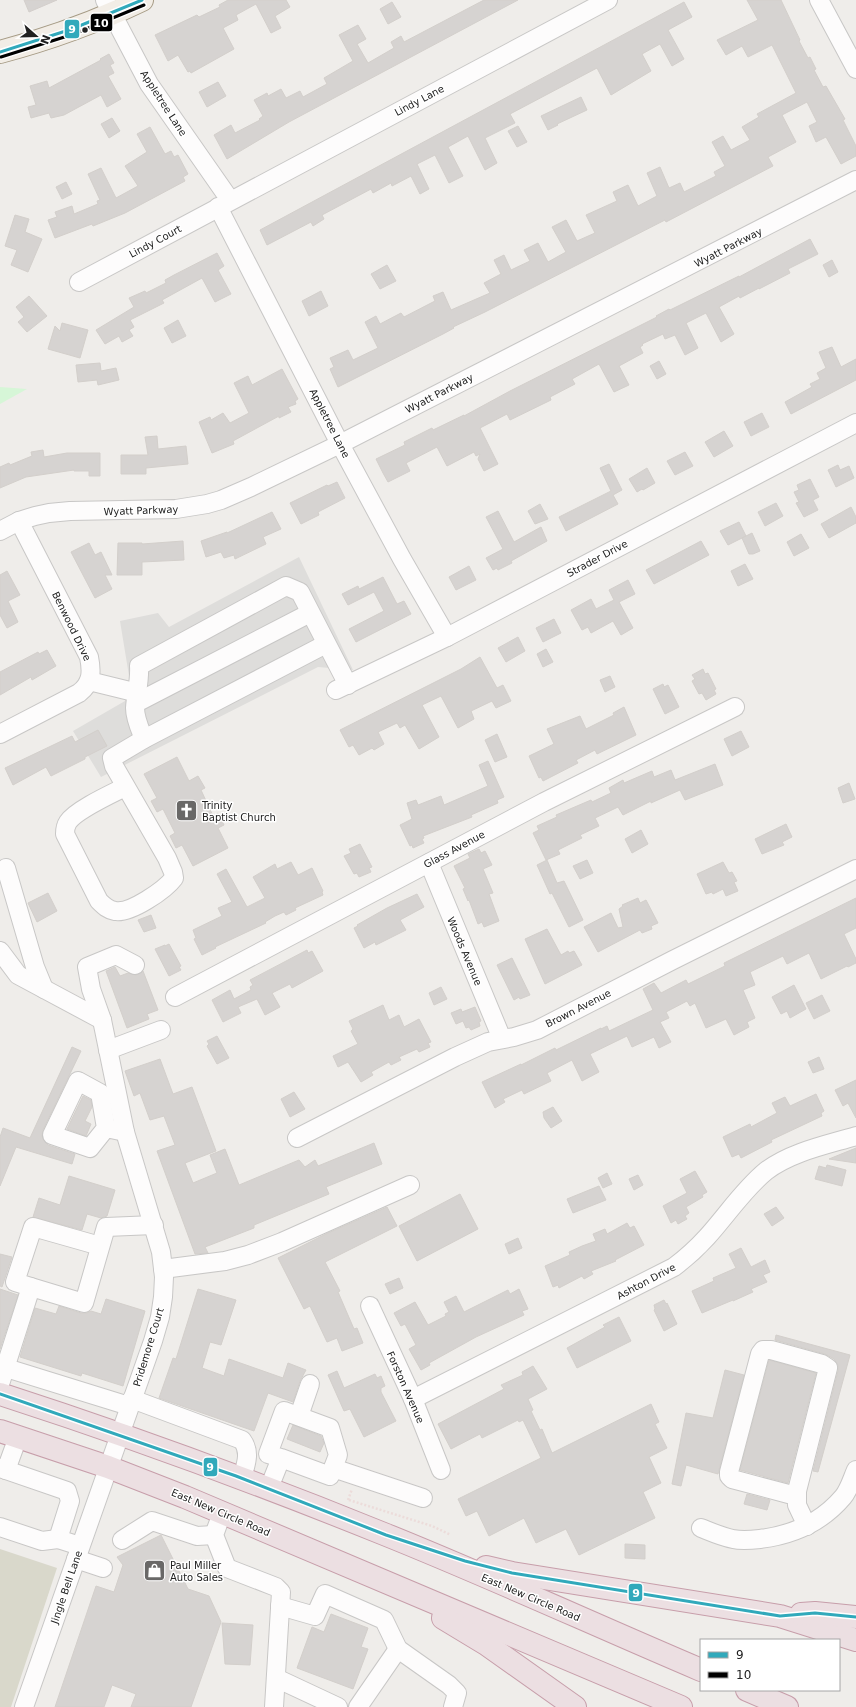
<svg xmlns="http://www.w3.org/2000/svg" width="856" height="1707" font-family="'DejaVu Sans',sans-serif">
  <rect width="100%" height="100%" fill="#efedea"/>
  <polygon fill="#dedddb" points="299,557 353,670 318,667 101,777 73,731 125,701 130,682 120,621 158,613 169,627"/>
  <polygon fill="#d9d8cb" points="0,1549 57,1568 11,1707 0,1707"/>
  <polygon fill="#d6f6d7" points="0,387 27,389 0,404"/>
  <g fill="#d6d3d1" stroke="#d3cfcb">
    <polygon points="24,0 57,0 29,12"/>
    <polygon points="228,0 286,0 290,7 275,16 281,28 271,33 256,4 236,15 238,20 223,28 234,49 191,73 190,71 188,72 178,55 168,61 155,35 197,15 199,17 220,7 219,5"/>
    <polygon points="484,0 518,0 289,122 227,159 214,135 231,125 235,133 260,120 259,119 263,116 254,100 267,93 268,96 281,89 286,98 300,91 303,97 327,84 324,78 353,61 339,35 358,25 366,39 357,44 368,63 394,48 391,42 401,36 404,42"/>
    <polygon points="747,0 781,0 800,40 799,41 808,58 810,57 816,69 814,70 823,87 826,86 845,119 843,120 856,146 856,156 841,164 826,137 816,142 809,126 817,122 807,102 782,115 796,142 768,157 773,166 666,222 665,220 485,312 453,327 454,328 443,334 338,387 330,369 334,367 330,358 348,350 353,360 378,348 365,322 376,316 380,324 401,313 404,317 435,301 433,296 443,292 451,310 490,293 484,283 501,274 494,260 504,255 511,270 530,261 524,250 538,243 548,262 566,252 552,227 566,220 577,241 595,233 586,215 617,201 613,192 628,185 638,206 657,196 647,173 660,167 669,188 680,183 684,192 716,176 714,172 725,166 712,142 723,136 731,150 750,140 742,127 759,117 757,114 796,93 772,45 748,57 742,46 726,55 717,40 758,20"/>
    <polygon points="392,2 401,17 388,24 380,9"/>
    <polygon points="684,2 692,17 668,30 684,59 672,66 660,44 642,54 651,71 611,95 597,68 510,114 515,123 485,138 497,163 485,170 468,136 448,147 463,176 449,183 435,155 417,164 429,189 420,194 411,176 392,186 391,183 373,193 371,189 322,215 324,219 313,226 311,222 267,245 260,230"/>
    <polygon points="109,54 114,63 110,65 114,73 108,76 121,99 107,107 101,95 64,115 51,118 49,113 31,118 28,107 36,105 30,86 47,81 49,88 101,60 100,59"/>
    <polygon points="218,82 226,96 207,107 199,92"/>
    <polygon points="581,97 587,110 557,124 558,125 548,130 541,116"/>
    <polygon points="112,118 120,131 109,138 101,124"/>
    <polygon points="518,126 527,142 517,147 508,131"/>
    <polygon points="150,127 165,154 171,151 174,157 178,155 188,174 183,177 185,181 125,213 93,226 92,224 55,238 48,220 57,217 55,212 72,206 74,214 98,204 97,201 100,200 88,174 101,168 116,198 138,186 125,166 147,152 137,134"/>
    <polygon points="66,182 72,194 62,199 56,187"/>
    <polygon points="15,215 29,219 25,232 42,239 28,272 11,265 17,250 5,246"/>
    <polygon points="810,239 818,254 788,269 790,273 759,289 759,288 740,298 739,296 719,307 734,334 721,342 706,313 686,323 698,348 685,355 675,335 665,339 663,334 642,344 643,345 640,347 643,353 619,366 629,385 614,392 599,364 572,379 575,384 550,397 551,400 510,420 507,414 480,428 498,464 484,471 478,459 480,454 476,456 474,452 447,466 437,447 406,463 410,471 388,482 383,473 376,459 405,445 404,442 432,428 433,430 464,415 464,416 510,391 657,317 656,316 669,309 670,310 739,276 739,277"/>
    <polygon points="217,253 224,266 218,270 231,294 215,302 202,278 162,300 164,303 130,320 134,327 129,330 133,336 122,342 119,336 105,344 96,330 134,307 129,298 145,291 146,293 166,283 165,280 174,275"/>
    <polygon points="832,260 838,272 829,277 823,265"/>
    <polygon points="387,265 396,281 380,289 371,274"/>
    <polygon points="321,291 328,306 309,316 302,301"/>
    <polygon points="29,296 47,316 27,332 18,322 24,317 16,307"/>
    <polygon points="178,320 186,336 172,343 164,328"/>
    <polygon points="62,323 88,330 80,358 48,349 55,326 60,331"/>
    <polygon points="832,347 841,367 856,359 856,380 791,414 785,402 812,387 810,384 820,379 817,373 826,368 819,352"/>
    <polygon points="659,361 666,374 657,379 650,366"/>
    <polygon points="100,363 101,371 116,368 119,380 98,385 97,380 78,382 76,365"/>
    <polygon points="282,369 298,399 295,401 296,404 288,407 291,412 279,418 279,416 233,441 234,444 212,453 199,422 210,417 211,420 223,413 230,423 249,413 234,383 248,376 252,385"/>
    <polygon points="762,413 769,427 751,436 744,422"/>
    <polygon points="724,431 733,446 714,457 705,442"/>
    <polygon points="157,436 158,449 186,446 188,464 146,468 146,474 121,474 121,455 148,455 145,437"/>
    <polygon points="43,450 44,457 67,453 100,453 100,476 89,476 89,471 74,471 74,470 26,477 0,488 0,467 9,463 10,465 32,456 31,452"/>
    <polygon points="685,452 693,466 675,475 667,461"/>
    <polygon points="609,464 622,490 613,495 618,504 566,531 559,517 611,491 600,468"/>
    <polygon points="838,465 840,470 849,466 854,478 836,487 828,470"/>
    <polygon points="647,468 655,483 643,490 642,489 637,492 629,479"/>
    <polygon points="810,479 819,497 813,500 818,510 804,517 796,503 799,502 794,492 799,490 797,485"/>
    <polygon points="337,482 345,498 318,512 319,515 301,524 290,503 327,485 328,486"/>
    <polygon points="776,503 783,516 765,526 758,512"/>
    <polygon points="540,504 548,519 535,524 528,511"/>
    <polygon points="851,507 856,517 856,523 829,538 821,524"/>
    <polygon points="498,511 514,542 541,527 547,541 511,561 512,563 498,570 497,568 493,570 486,558 503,549 486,517"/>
    <polygon points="272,512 281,529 263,537 266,544 235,559 234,555 224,558 221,552 206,557 201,541 227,532 227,533"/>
    <polygon points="739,522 746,536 728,545 720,531"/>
    <polygon points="752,533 760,551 753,554 749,554 742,538"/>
    <polygon points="801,534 809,548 794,556 787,542"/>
    <polygon points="183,541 184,560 142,562 142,575 117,575 118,543 142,543 142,544"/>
    <polygon points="701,541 709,555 654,584 646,570"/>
    <polygon points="89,543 95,555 101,552 112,575 105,575 112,589 95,598 71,552"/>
    <polygon points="745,564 753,579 738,586 731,571"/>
    <polygon points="469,566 476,580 456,590 449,577"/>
    <polygon points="7,571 20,595 8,601 18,622 7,628 0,615 0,575"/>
    <polygon points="383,577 397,604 404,601 411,614 356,642 349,629 384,611 374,592 348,605 342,594 358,586 359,589"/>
    <polygon points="628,580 635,594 619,602 633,628 621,635 613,621 591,633 588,627 582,630 571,610 591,599 596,609 614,600 609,590"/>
    <polygon points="554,619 561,633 543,642 536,628"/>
    <polygon points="518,637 525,651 506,662 498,648"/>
    <polygon points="546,649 553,662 543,667 537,654"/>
    <polygon points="47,650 56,666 32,680 31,677 0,695 0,672 38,652 39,654"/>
    <polygon points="480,657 497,688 503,685 511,701 496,708 492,701 471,711 474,719 458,728 441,696 422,705 439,737 419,749 405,725 400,728 397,723 378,732 384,744 374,750 372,748 359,755 353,745 349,747 340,730 461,669"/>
    <polygon points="703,669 705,674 708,673 716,689 714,690 716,694 706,700 702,693 699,694 692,681 695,679 692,675"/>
    <polygon points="610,676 615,687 605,692 600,680"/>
    <polygon points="663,684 664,687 668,685 679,707 665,714 653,689"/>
    <polygon points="624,707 636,735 597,754 595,750 576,760 578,763 543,781 541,777 539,778 529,756 554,744 547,729 580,716 586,729 614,715 613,713"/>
    <polygon points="98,730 107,746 85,757 85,759 51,776 46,767 13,785 5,768 72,736 75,742"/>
    <polygon points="741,731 749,747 732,756 724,739"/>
    <polygon points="497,734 507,757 495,762 485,740"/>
    <polygon points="177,757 189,781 198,776 205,788 201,790 213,816 218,813 224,825 218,828 228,848 193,866 182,845 176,848 170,836 175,833 163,809 157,812 151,801 157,798 144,774"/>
    <polygon points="488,761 504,797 497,800 498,803 471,815 472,817 423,836 424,838 422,839 424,843 413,848 412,845 410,846 400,825 412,819 407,803 416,800 418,805 441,796 444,805 488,786 479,765"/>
    <polygon points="715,764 723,785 685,800 680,790 651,803 651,801 623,815 618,807 595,818 599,826 580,835 582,838 558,850 560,854 546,860 533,833 539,830 537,826 557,817 556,815 591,800 592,802 611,793 609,788 623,780 624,783 652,771 654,777 671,770 675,780"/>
    <polygon points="849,783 855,799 843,803 838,788"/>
    <polygon points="786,824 792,837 782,842 784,845 762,854 755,839"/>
    <polygon points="641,830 648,844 632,853 625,839"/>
    <polygon points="360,844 372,867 369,868 371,872 359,877 357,873 354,874 344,856 351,853 349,849"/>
    <polygon points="479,849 481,853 485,851 492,865 483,869 493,893 489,894 499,921 484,927 482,922 478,924 469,900 468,901 463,889 465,888 454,866 470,858 468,854"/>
    <polygon points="547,860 557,883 564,881 583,920 569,927 552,893 550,894 537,865"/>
    <polygon points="587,860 593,873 580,879 573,866"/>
    <polygon points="291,862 298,875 312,868 323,891 322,892 323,895 295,908 296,910 286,915 284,912 275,916 265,922 266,923 215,947 216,948 202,955 194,939 196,938 193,930 222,916 218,908 232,902 217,874 226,869 247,907 265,898 253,877 275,864 277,869"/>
    <polygon points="723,862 729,873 732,872 737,881 734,882 738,891 726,896 723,889 713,894 712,892 706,894 697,874"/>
    <polygon points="48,893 57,911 37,922 28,903"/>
    <polygon points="417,894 424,907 400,920 406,930 376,945 375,942 364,948 354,928 358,926 357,925 387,908"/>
    <polygon points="638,898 640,903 646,900 658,923 651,926 652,929 642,933 640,930 598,952 584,927 611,913 618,928 623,927 619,909 623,906 622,905"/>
    <polygon points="856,898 856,928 844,934 856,959 856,963 848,967 847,966 821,979 809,953 787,964 783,956 750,972 755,985 743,990 755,1018 747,1022 749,1027 734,1035 726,1019 706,1028 695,1003 690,1006 687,1001 666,1012 669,1018 660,1022 671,1042 659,1048 654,1037 632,1047 627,1036 590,1054 599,1072 582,1081 572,1060 547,1073 551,1081 524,1094 522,1090 503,1099 505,1102 495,1108 482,1082 521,1064 521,1065 555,1048 556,1050 601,1028 601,1029 607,1026 609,1031 653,1010 643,989 654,983 661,993 686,980 688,984 725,966 724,963"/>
    <polygon points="151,915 156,928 144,932 138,920"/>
    <polygon points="547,929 561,955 568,951 569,953 574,951 582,965 545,984 525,939"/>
    <polygon points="169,944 181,966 179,967 181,970 169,976 155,949 165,945 165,946"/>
    <polygon points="307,950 308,953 312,951 323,971 292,988 290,984 272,993 280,1007 265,1015 257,999 238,1007 241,1013 223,1022 212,1000 230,990 234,999 251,990 250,987 253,985 250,980"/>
    <polygon points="512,958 530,995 520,999 519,997 514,1000 497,965"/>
    <polygon points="115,967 120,976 128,973 136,975 143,971 158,1010 147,1014 149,1019 127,1028 106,971"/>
    <polygon points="794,985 806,1009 790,1018 787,1011 781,1014 772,997"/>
    <polygon points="441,987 447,999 434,1005 429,993"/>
    <polygon points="822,995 830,1011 814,1019 806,1003"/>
    <polygon points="383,1005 389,1020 399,1015 404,1027 419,1019 431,1042 428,1043 430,1047 419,1052 417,1049 399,1057 401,1060 391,1065 389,1062 371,1072 373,1075 361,1082 348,1062 338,1067 333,1056 358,1044 351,1031 353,1029 349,1021"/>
    <polygon points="475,1007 481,1021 479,1022 480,1026 471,1030 469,1027 466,1028 463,1021 456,1024 451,1013 461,1009 462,1012"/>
    <polygon points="217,1036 229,1058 217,1064 207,1046 209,1044 207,1041"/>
    <polygon points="72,1047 81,1051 43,1130 42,1136 44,1141 48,1145 75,1154 72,1164 16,1147 0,1186 0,1137 3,1128 30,1138"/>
    <polygon points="819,1057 824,1069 813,1073 808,1062"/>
    <polygon points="160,1059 173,1094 192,1087 216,1151 185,1163 193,1183 217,1173 210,1155 225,1149 239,1185 299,1160 305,1167 315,1160 318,1166 374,1143 382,1164 326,1187 329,1194 254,1225 254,1228 205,1247 208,1253 195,1254 157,1151 175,1145 164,1116 150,1120 140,1093 134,1096 125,1071"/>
    <polygon points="856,1080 856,1118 848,1103 843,1106 835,1090"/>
    <polygon points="294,1092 305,1109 290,1117 281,1099"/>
    <polygon points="816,1094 824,1111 821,1113 822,1116 771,1140 772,1142 741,1158 739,1154 732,1157 723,1137 750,1124 751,1127 777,1113 772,1103 785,1097 790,1106"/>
    <polygon points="83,1096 91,1100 92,1107 85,1121 91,1124 86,1136 67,1129"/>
    <polygon points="553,1107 562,1121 551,1128 544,1118 543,1112"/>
    <polygon points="856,1148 856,1163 829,1159"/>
    <polygon points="827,1165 846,1170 842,1186 815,1179 819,1166 826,1168"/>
    <polygon points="695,1171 707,1192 702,1195 703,1197 686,1207 689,1213 685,1216 687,1219 678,1224 676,1220 671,1223 663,1206 687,1193 680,1179"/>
    <polygon points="607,1173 612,1184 603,1188 598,1178"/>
    <polygon points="638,1175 643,1185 634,1190 629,1179"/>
    <polygon points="69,1176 115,1190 107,1216 101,1218 87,1214 82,1230 33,1217 39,1198 60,1205"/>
    <polygon points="599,1186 606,1200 573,1213 567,1199"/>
    <polygon points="460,1194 478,1229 417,1261 399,1226"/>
    <polygon points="387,1207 397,1226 325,1262 340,1291 338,1292 354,1329 357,1328 363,1343 342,1351 337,1338 327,1342 310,1306 304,1309 278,1258 328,1233"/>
    <polygon points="776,1207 784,1218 772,1226 764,1214"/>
    <polygon points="627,1223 630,1228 634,1226 644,1245 615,1260 616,1261 591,1271 593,1274 584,1279 582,1276 559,1288 558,1285 553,1287 545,1266 570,1255 569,1252 582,1246 596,1241 593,1234 605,1229 607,1234"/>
    <polygon points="518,1238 522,1248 509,1254 505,1244"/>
    <polygon points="741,1248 751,1267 765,1260 770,1272 763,1275 767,1282 751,1289 753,1292 733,1301 733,1300 702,1313 692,1291 714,1281 713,1278 736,1268 729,1254"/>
    <polygon points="0,1254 12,1257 2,1287 0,1286"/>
    <polygon points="399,1278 403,1288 390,1294 385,1284"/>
    <polygon points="0,1289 18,1295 0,1349"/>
    <polygon points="198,1289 236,1300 221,1345 210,1342 202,1368 224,1376 229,1359 283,1378 288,1363 306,1370 300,1381 293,1402 268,1393 254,1431 159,1398 173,1358 176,1359"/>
    <polygon points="519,1289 528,1309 522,1311 524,1315 476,1337 429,1363 430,1365 421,1370 409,1349 416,1345 405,1324 401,1326 394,1313 415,1302 428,1325 446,1316 445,1314 449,1312 444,1302 456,1296 464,1312 508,1290 510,1294"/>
    <polygon points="106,1299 145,1311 123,1386 82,1373 81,1376 20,1357 35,1308 56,1314 59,1306 81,1313 87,1313 91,1311 101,1314"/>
    <polygon points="664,1300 666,1304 667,1303 677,1324 664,1331 654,1310 655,1309 654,1305"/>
    <polygon points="619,1317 631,1341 577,1368 567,1348 605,1327 603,1325"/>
    <polygon points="776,1335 850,1355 818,1472 813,1471 838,1371 838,1365 834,1359 825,1354 775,1340"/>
    <polygon points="769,1360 816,1373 788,1483 740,1470"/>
    <polygon points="533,1366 547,1389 528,1399 533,1410 531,1411 540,1430 542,1429 552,1453 651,1404 659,1422 655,1424 667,1448 649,1457 661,1483 643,1492 655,1518 579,1555 566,1529 536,1543 524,1518 489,1536 477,1511 466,1516 458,1499 541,1458 523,1420 519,1422 518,1420 482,1438 480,1434 451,1449 438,1424 504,1389 501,1385 523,1375 522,1372"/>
    <polygon points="725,1370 744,1375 718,1474 686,1465 681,1486 672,1484 686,1413 713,1418"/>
    <polygon points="337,1371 344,1388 375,1374 377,1378 381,1376 385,1386 381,1388 381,1392 396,1421 364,1437 350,1409 344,1411 328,1375"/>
    <polygon points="293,1425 321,1436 324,1443 320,1452 287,1439"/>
    <polygon points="747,1494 770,1500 767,1510 744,1504"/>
    <polygon points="161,1535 188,1589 209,1596 221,1622 191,1707 131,1707 136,1694 112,1685 104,1707 55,1707 96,1586 114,1592 123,1565 117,1557"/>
    <polygon points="625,1544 645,1545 645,1559 625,1558"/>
    <polygon points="331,1614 368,1628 361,1647 368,1649 353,1689 297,1668 312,1627 324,1632"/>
    <polygon points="222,1623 253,1625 250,1665 225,1664"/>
  </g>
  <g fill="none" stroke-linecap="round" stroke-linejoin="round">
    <defs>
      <g id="minor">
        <polyline points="105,0 149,84 230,200"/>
        <polyline points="819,0 856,69"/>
        <polyline points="218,207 340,444 402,559 447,637"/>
        <polyline points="79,282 608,0"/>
        <polyline points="0,531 19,521 35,516 49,513 70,511 176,509 207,504 221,500 251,487 340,444 856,180"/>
        <polyline points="89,681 138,693"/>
        <polyline points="336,690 447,637 856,423"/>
        <polyline points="136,703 310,613"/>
        <path d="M0,734l79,-41c13,-10 13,-21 10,-36l-70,-136"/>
        <path d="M144,739c-4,-10 -9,-20 -9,-31 1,-15 5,-26 4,-42l147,-80 14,6 48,93"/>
        <path d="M125,787c-14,7 -49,23 -57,35 -2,3 -3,7 -3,12l34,67c5,5 9,9 16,10 15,3 50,-21 59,-33l-1,-6 -6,-14 -53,-92 -2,-8 32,-19 182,-95"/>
        <polyline points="429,863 502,1039"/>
        <polyline points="6,868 35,967 44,989"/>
        <polyline points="0,951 18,975 102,1020"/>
        <polyline points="175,997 544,802 735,707"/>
        <polyline points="108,1050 161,1030"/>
        <polyline points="106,1128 90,1148 52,1135 78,1081 100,1093 106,1128 125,1132"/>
        <polyline points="297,1138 455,1057 488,1042 514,1037 537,1030 673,960 856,869"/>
        <polyline points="163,1269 225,1261 248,1255 282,1242 410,1185"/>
        <polyline points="31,1287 15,1282 33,1227 100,1246"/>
        <polyline points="370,1306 413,1399 441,1470"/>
        <polyline points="0,1366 129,1406"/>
        <polyline points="0,1384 31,1287 84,1303 106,1227 154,1225"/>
        <path d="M132,1399l110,41c9,12 4,24 0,38"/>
        <path d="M413,1399l261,-132c12,-9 23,-19 33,-30 20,-22 36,-47 59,-66 25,-19 60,-26 90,-35"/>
        <polyline points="299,1416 310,1384"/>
        <polyline points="0,1468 67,1491 70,1501 58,1539 80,1546"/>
        <polyline points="333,1468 423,1498"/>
        <polyline points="6,1470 18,1437"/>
        <polyline points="269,1488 281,1458 330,1476 338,1455 330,1428 284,1411 268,1454 281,1458"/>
        <polyline points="796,1496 732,1479 729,1476 729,1472 760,1354 763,1350 771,1350 822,1364 828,1368 797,1491 797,1505 807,1526"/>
        <polyline points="222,1513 214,1535 227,1568 276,1587 281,1592 274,1707"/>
        <polyline points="0,1527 42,1541 58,1539"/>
        <path d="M701,1528c10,4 21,9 32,11 9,2 18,1 27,0 33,-4 61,-16 83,-42 6,-7 9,-18 13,-27"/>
        <polyline points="122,1540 152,1521 197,1536 214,1535"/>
        <polyline points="76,1559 103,1568"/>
        <polyline points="280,1606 315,1616 325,1594 384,1620 398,1649 449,1685 457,1693 453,1707"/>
        <polyline points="276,1678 338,1707"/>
        <polyline points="24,1707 153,1341 160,1317 163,1297 164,1277 161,1252 125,1132 102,1020 91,989 87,967 116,955 135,965"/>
        <polyline points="358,1707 398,1649"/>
      </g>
      <path id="major" d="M0,52c49,-13 96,-30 142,-52"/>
      <g id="highway">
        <path d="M0,1394c130,42 258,89 384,140 107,43 211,91 317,136"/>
        <polyline points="0,1431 108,1467 185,1497 681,1707"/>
        <polyline points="486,1567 512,1573 780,1616 856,1640"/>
        <polyline points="801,1614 815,1613 856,1617"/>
        <polyline points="443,1618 486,1644 575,1707"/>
        <polyline points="747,1690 787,1707"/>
      </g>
    </defs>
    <use href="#minor" stroke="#c8c7c6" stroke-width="20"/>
    <use href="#major" stroke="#a69b85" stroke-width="24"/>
    <use href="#highway" stroke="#c79eaa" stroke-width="24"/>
    <g stroke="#ecdcda" stroke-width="2.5" stroke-dasharray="2 2" stroke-linecap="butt">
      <polyline points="348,1500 352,1489"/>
      <polyline points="349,1500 432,1526 451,1535"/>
    </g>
    <use href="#minor" stroke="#fdfcfc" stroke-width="18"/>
    <use href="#major" stroke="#f2ede6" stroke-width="22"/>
    <use href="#highway" stroke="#ecdfe2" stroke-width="22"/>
    <defs>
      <g id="bus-1">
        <polyline points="0,52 72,29 142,0"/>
        <polyline points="0,1394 236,1476 386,1535 465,1561 512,1573 780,1616 815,1613 856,1617"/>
      </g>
      <polyline id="bus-2" points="1,57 74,34 144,5"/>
    </defs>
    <use href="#bus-1" stroke="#fff" stroke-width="6"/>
    <use href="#bus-2" stroke="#fff" stroke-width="6"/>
    <use href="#bus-1" stroke="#31a9bb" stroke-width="3"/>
    <use href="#bus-2" stroke="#000" stroke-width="3"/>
  </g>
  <defs>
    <symbol id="church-square" viewBox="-11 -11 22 22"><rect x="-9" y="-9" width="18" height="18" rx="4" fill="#696867" stroke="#fff"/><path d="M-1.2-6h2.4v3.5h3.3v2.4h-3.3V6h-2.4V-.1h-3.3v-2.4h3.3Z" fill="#fff"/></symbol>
    <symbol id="shop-square" viewBox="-11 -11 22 22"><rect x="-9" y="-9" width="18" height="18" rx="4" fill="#696867" stroke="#fff"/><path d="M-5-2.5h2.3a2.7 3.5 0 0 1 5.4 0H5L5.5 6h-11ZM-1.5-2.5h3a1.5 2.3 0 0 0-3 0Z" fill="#fff"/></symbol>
  </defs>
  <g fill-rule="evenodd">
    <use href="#church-square" x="174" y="798" width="25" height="25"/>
    <use href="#shop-square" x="142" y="1558" width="25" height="25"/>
  </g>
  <circle fill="#212121" stroke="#fff" stroke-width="1.5" cx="85" cy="30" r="3.5"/>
  <g text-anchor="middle" stroke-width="3" stroke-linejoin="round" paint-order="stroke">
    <g font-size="10" fill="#212121" stroke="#fff">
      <text transform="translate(419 100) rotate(-28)" y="4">Lindy Lane</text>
      <text transform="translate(164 103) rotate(57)" y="4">Appletree Lane</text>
      <text transform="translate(155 241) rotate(-28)" y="4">Lindy Court</text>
      <text transform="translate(728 247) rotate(-27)" y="4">Wyatt Parkway</text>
      <text transform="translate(439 393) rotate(-27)" y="4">Wyatt Parkway</text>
      <text transform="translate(330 423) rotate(63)" y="4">Appletree Lane</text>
      <text transform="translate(141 510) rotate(-2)" y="4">Wyatt Parkway</text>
      <text transform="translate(597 558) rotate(-28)" y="4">Strader Drive</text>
      <text transform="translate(72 626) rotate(64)" y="4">Benwood Drive</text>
      <text transform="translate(454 849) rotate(-28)" y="4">Glass Avenue</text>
      <text transform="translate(465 951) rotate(67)" y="4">Woods Avenue</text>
      <text transform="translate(578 1008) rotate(-27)" y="4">Brown Avenue</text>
      <text transform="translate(646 1281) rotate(-28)" y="4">Ashton Drive</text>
      <text transform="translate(148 1347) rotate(-73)" y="4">Pridemore Court</text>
      <text transform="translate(406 1387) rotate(66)" y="4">Forston Avenue</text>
      <text transform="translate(221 1512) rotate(23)" y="4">East New Circle Road</text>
      <text transform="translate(66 1587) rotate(-71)" y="4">Jingle Bell Lane</text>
      <text transform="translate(531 1597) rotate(23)" y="4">East New Circle Road</text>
    </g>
    <g font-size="10" fill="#212121" stroke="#fff" text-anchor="start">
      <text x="202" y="809">Trinity<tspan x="202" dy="12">Baptist Church</tspan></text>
      <text x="170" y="1569">Paul Miller<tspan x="170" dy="12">Auto Sales</tspan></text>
    </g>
  </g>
  <g stroke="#fff" stroke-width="1.5">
    <rect x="90" y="13" width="23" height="19" rx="4" fill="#000"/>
    <rect x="64" y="19" width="16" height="20" rx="4" fill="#31a9bb"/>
    <rect x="203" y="1457" width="15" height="20" rx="4" fill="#31a9bb"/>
    <rect x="628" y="1583" width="15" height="19" rx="4" fill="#31a9bb"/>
  </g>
  <g font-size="11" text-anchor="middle" font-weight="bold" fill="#fff">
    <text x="101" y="27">10</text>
    <text x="72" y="33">9</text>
    <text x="210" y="1471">9</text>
    <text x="636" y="1597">9</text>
  </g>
  <rect x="700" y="1639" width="140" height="52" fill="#ffffff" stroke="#a6a6a6"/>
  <rect x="708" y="1652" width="20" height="6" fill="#31a9bb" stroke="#a6a6a6"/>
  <text x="736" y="1659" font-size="12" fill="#212121">9</text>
  <rect x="708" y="1672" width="20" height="6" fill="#000000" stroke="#a6a6a6"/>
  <text x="736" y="1679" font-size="12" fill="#212121">10</text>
  <g transform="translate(36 36) rotate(110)" stroke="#ffffff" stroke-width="3" paint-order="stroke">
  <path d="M0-3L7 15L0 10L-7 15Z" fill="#212121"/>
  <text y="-6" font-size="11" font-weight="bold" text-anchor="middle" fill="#212121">N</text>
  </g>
</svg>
